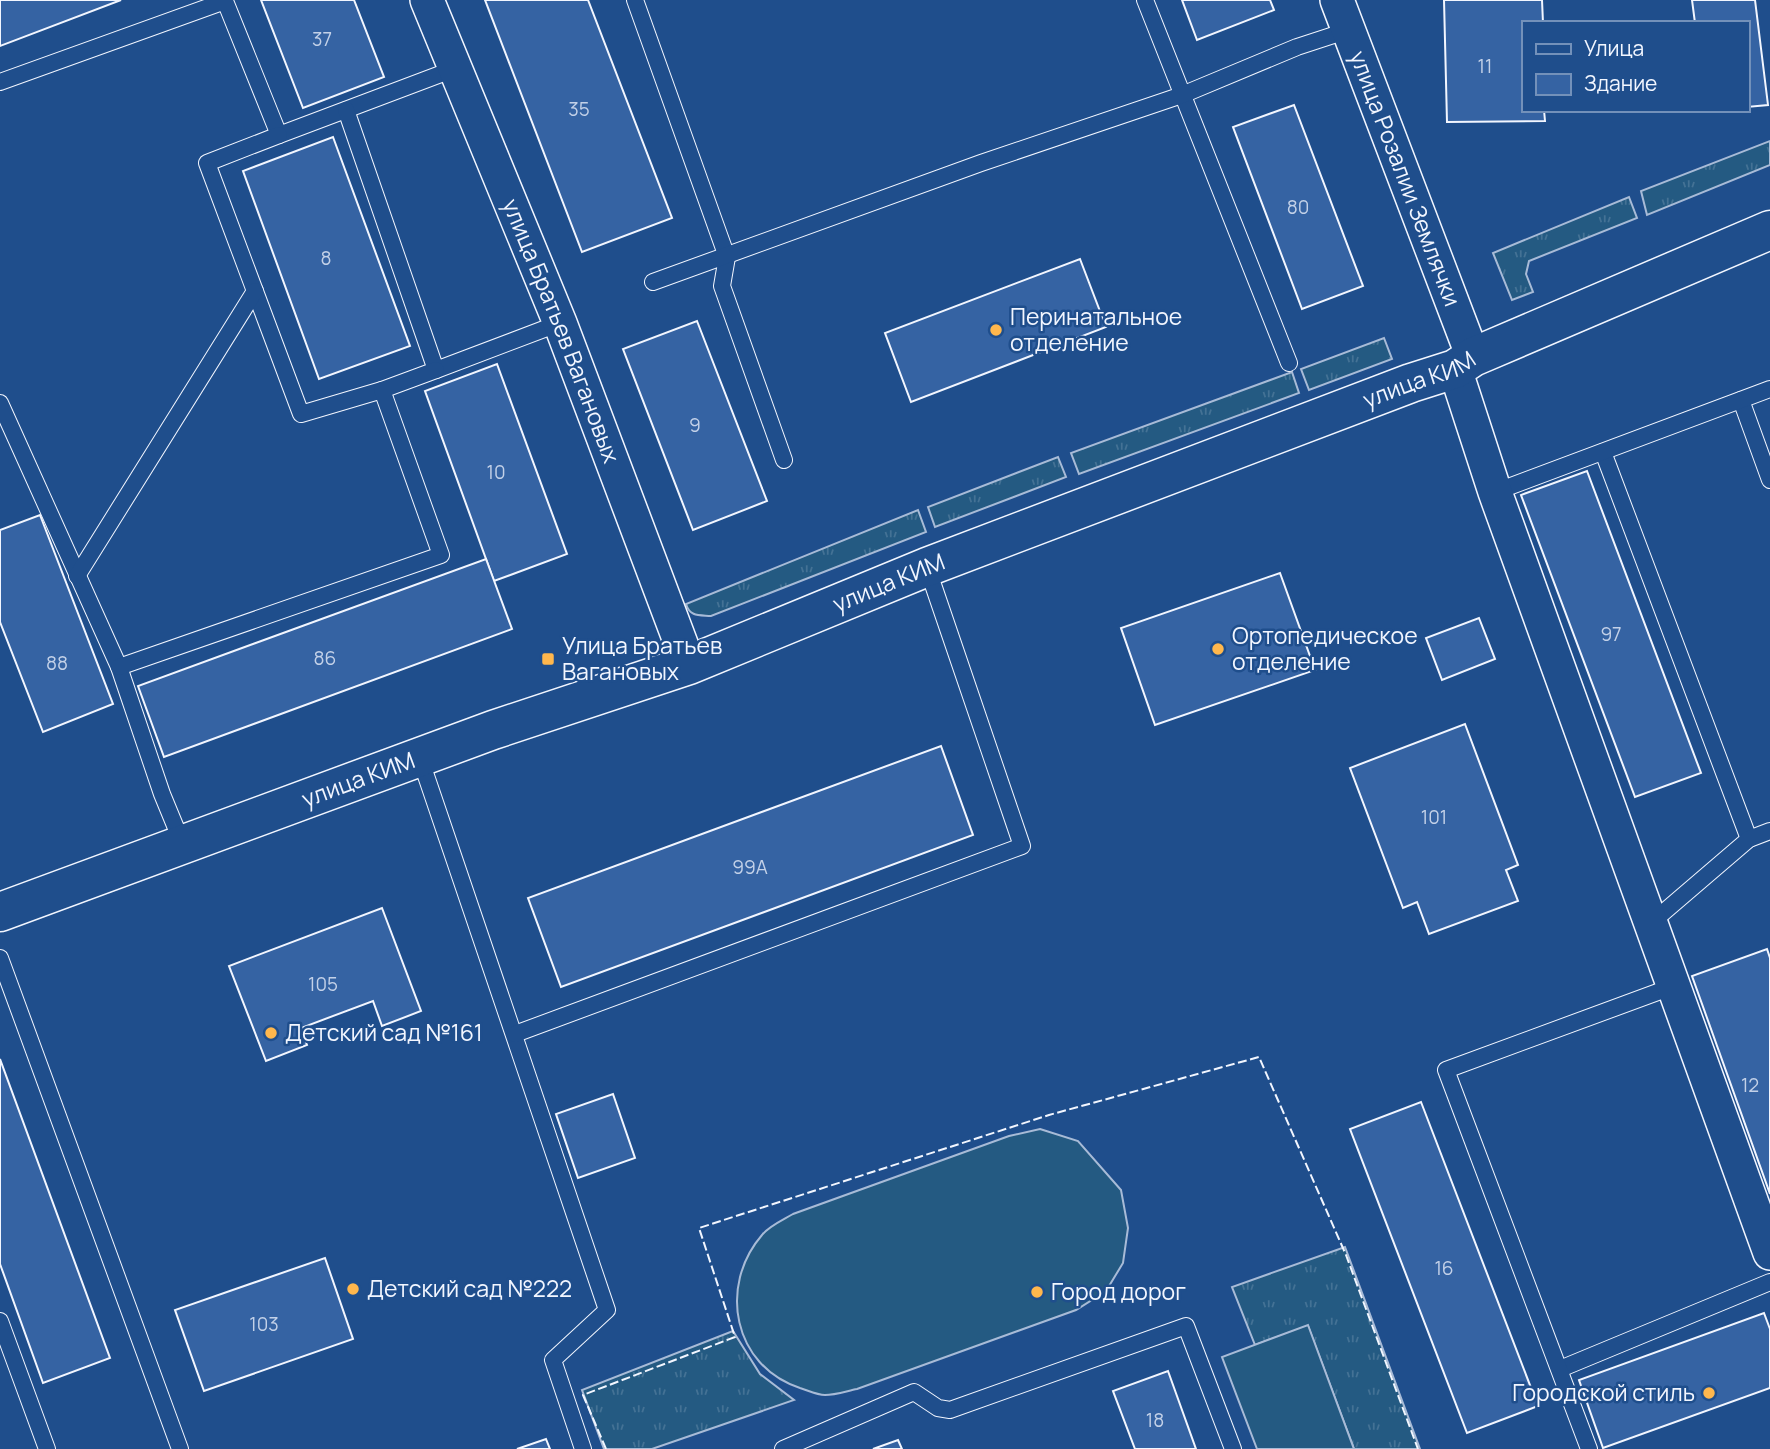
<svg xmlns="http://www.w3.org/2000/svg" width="1770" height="1449" font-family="Manrope,sans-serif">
  <defs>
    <pattern id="grass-tufts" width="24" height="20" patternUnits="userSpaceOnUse" patternTransform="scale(1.75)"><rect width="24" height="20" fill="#245a82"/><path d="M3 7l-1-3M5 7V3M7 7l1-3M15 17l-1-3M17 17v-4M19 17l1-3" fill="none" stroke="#447295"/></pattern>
  </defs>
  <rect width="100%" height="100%" fill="#1f4e8c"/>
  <g fill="url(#grass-tufts)" stroke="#a8bbd7" stroke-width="2">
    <polygon points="1770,141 1770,165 1647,215 1641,191"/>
    <polygon points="1629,197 1637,218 1529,261 1526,274 1533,292 1512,300 1493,253"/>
    <polygon points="1384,338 1392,359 1309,390 1301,369"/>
    <polygon points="1292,372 1299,393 1079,474 1071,453"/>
    <polygon points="1058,457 1066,477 935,527 928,507"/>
    <path d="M918,510l8,22 -215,84c-12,-1 -21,1 -25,-12z"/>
    <polygon points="1345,1247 1420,1449 1354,1449 1308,1326 1255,1345 1232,1287"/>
    <polygon points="733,1331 760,1374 794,1400 652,1449 604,1449 582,1390"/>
  </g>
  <g fill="#245a82" stroke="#a8bbd7" stroke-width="2">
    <path d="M1040,1129l38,12 43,49 7,38 -5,35 -17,28 -30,19 -219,79c-10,2 -22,6 -32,6 -8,0 -18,-5 -25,-7 -67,-22 -82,-102 -38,-153 7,-9 21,-15 31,-21l216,-78z"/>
    <polygon points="1308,1325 1354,1449 1257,1449 1222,1357"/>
  </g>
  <g fill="#3563a3" stroke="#f2f6ff" stroke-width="2">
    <polygon points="0,0 121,0 0,46"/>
    <polygon points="261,0 354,0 384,77 303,108"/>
    <polygon points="485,0 588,0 672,218 582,252"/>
    <polygon points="1182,0 1270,0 1274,10 1197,40"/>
    <polygon points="1444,0 1542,0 1543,23 1523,23 1523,110 1544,110 1545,121 1447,122"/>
    <polygon points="1692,0 1755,0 1768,105 1747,107 1747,23 1695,23"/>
    <polygon points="1294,105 1363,286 1302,309 1233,127"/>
    <polygon points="333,137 410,346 319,379 243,171"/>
    <polygon points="1080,259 1106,327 911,402 885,333"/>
    <polygon points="697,321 767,501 693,530 623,349"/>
    <polygon points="497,364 567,554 494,581 425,391"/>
    <polygon points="1587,471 1701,773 1635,797 1521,495"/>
    <polygon points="40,515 113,704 43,732 0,622 0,530"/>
    <polygon points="486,559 512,629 164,757 138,686"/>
    <polygon points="1280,573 1315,670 1155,725 1121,628"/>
    <polygon points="1479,618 1495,659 1442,680 1426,638"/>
    <polygon points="1465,724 1518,865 1506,870 1518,901 1429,934 1417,902 1403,908 1350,768"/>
    <polygon points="941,746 973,835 561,987 528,898"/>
    <polygon points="382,908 421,1011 382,1026 373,1001 301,1028 307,1045 266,1061 229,966"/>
    <polygon points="1767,949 1770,958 1770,1194 1692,976"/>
    <polygon points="0,1059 110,1358 43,1383 0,1264"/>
    <polygon points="613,1094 635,1158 578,1178 556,1114"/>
    <polygon points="1421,1102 1538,1406 1467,1433 1350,1129"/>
    <polygon points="325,1258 353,1339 204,1391 175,1310"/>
    <polygon points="1764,1313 1770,1329 1770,1388 1603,1448 1579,1380"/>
    <polygon points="1168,1371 1196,1449 1135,1449 1113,1391"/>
    <polygon points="546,1439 550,1449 517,1449"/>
    <polygon points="898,1440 902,1449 873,1449"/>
  </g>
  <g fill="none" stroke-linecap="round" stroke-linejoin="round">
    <defs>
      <g id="service">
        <polyline points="635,0 727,257 722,286 784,460"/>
        <polyline points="1145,0 1289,363"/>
        <polyline points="0,82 225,1 279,135 454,69"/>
        <polyline points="346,110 436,370 560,323"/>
        <polyline points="279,135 207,163 301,414 382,390"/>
        <polyline points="653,282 981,163 1182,95 1297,47 1349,30"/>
        <polyline points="1741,400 1770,480"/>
        <polyline points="0,403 119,667 162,794 183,845"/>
        <polyline points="1603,452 1749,839"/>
        <polyline points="1495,492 1770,389"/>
        <polyline points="77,576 255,291"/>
        <polyline points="119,667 441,555 382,390 436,370"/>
        <polyline points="420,758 607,1310 553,1360 583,1449"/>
        <polyline points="1651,923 1749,839 1770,831"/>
        <polyline points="0,958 180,1449"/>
        <polyline points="515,1034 1022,846 927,567"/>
        <polyline points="0,1321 47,1449"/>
        <polyline points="1560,1369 1770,1282"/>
        <polyline points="783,1449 914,1392 938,1408 950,1410 1186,1326 1233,1449"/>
        <polyline points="1589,1449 1446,1070 1674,986"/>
      </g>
      <g id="minor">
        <path id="s1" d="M427,0l133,323 129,342"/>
        <path id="s2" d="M1337,0l136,357"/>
        <polyline points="1455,369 1495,492 1770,1253"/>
      </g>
      <g id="tertiary">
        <path id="s3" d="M0,912l493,-182 196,-65 238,-98 484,-184 44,-14 18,-12 297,-127"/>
      </g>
    </defs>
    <use href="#service" stroke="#f2f6ff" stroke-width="18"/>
    <use href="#minor" stroke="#f2f6ff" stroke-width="36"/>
    <use href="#tertiary" stroke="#f2f6ff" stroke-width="41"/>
    <use href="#service" stroke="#1f4e8c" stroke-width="16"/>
    <use href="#minor" stroke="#1f4e8c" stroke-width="33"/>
    <use href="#tertiary" stroke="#1f4e8c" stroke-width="38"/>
    <polyline stroke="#f2f6ff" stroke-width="2" stroke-dasharray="9 3.5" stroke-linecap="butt" points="606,1449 583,1395 735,1337 699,1228 1049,1115 1259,1057 1346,1255 1418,1449"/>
  </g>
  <g fill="#ffb74d" stroke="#1f4e8c" stroke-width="2.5">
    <circle cx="996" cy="330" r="7"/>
    <circle cx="1218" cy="649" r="7"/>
    <rect x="541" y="652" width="14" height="14" rx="3.5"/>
    <circle cx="271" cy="1033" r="7"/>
    <circle cx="353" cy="1289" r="7"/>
    <circle cx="1037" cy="1292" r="7"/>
    <circle cx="1709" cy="1393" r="7"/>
  </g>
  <g text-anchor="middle" stroke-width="5" stroke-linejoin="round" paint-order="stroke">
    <g font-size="19" fill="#c3d1e8">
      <text x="322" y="46">37</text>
      <text x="1485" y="73">11</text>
      <text x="579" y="116">35</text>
      <text x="1298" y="214">80</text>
      <text x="326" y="265">8</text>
      <text x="695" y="432">9</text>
      <text x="496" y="479">10</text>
      <text x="1611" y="641">97</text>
      <text x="325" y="665">86</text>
      <text x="57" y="670">88</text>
      <text x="1434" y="824">101</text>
      <text x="750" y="874">99А</text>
      <text x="323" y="991">105</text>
      <text x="1750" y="1092">12</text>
      <text x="1444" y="1275">16</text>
      <text x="264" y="1331">103</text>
      <text x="1155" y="1427">18</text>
    </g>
    <g font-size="23" fill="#f2f6ff" stroke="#1f4e8c">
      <text dy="8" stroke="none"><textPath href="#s2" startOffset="191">улица Розалии Землячки</textPath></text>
      <text dy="8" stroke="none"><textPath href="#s1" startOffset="357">улица Братьев Вагановых</textPath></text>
      <text dy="8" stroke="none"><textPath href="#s3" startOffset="1516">улица КИМ</textPath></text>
      <text dy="8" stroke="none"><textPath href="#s3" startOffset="948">улица КИМ</textPath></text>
      <text dy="8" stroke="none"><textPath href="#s3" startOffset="382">улица КИМ</textPath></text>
    </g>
    <g font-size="23" fill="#f2f6ff" stroke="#1f4e8c" text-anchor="start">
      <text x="1010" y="325">Перинатальное<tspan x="1010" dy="26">отделение</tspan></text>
      <text x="1232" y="644">Ортопедическое<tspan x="1232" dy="26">отделение</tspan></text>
      <text x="562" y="654">Улица Братьев<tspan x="562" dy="26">Вагановых</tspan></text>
      <text x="285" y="1041">Детский сад №161</text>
      <text x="367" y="1297">Детский сад №222</text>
      <text x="1051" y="1300">Город дорог</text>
      <text x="1695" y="1401" text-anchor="end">Городской стиль</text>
    </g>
  </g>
  <rect x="1522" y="21" width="228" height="91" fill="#1f4e8c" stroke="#7391ba" stroke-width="2"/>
  <rect x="1536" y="44" width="35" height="10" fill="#1f4e8c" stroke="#7391ba" stroke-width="2"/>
  <text x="1584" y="56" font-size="21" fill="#f2f6ff">Улица</text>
  <rect x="1536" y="74" width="35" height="21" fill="#3563a3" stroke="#7391ba" stroke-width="2"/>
  <text x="1584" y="91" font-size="21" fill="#f2f6ff">Здание</text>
</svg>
